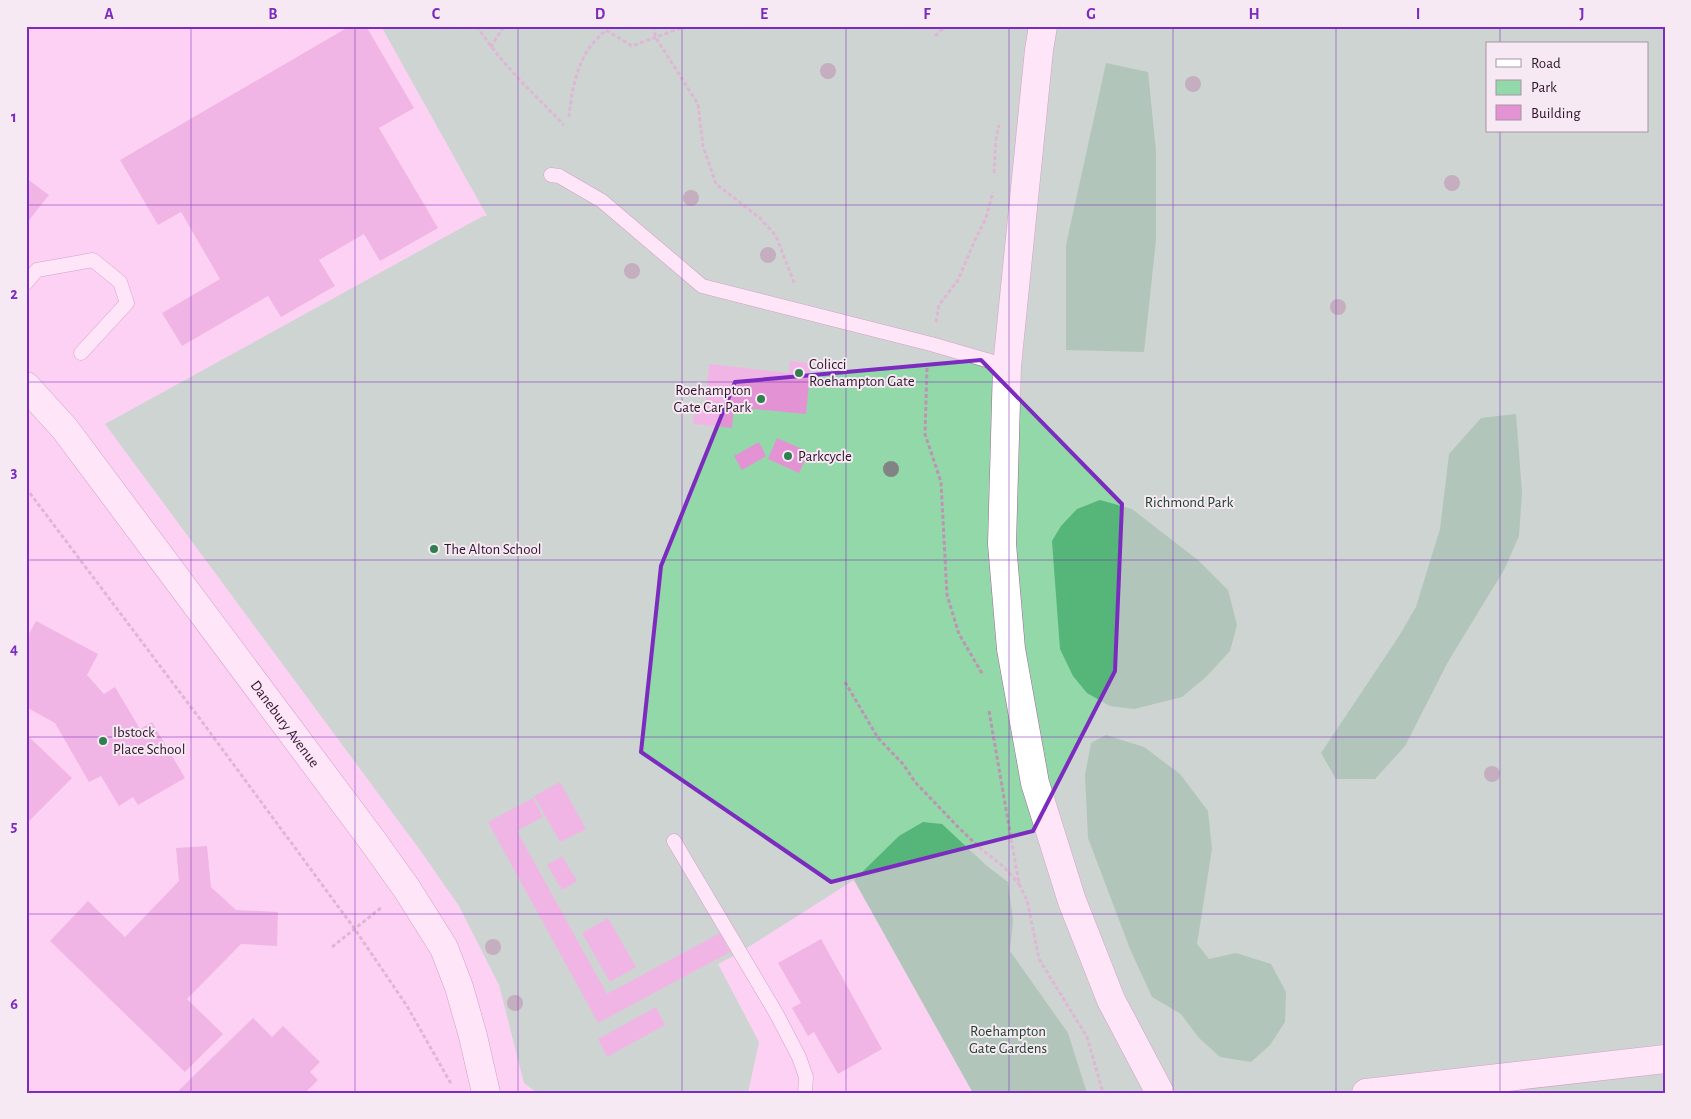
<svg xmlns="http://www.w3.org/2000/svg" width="1691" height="1119" font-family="'Alegreya Sans',sans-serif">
  <rect width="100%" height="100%" fill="#fdd1f3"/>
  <path fill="#93d8a8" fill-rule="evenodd" d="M381,26h1284v1067h-692l-119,-213 -115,73 -21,11 41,78 -11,51h-211l-13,-10 -25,-98 -40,-79 -39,-56 -315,-426 378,-208h4zM1487,44h160v87h-160z"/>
  <g fill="#56b579">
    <polygon points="1106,63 1148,72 1156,151 1156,240 1144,352 1066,350 1066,245"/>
    <polygon points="1516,414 1522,492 1519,536 1504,570 1449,660 1405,746 1375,779 1336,779 1321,753 1399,636 1416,607 1440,529 1449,454 1481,418"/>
    <polygon points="1100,500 1132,509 1199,561 1228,590 1237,625 1230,651 1206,677 1182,697 1134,709 1110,706 1087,693 1073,676 1060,649 1052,541 1061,526 1077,509"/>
    <polygon points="1106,735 1144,747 1180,774 1208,811 1212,849 1197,944 1209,959 1236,953 1271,964 1286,992 1285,1022 1270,1045 1251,1062 1220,1057 1199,1038 1181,1014 1152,997 1130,949 1088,838 1085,775 1091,743"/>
    <polygon points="923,822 942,824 987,866 1008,882 1013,920 1010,951 1068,1033 1087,1093 973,1093 854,880 899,836"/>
  </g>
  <g fill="#e393d4">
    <polygon points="350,26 366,26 414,108 379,128 438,228 380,261 364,234 319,260 335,286 281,317 268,296 182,346 162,313 220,279 181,212 158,225 120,160"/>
    <polygon points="26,178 49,195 26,224"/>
    <polygon points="790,361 811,363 806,414 734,407 732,428 693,424 695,406 705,407 709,364 789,373"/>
    <polygon points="777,438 809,452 799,473 768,459"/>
    <polygon points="759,442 766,456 742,470 734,456"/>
    <polygon points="36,621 98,654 87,675 104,694 115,687 140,729 152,722 185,778 138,805 133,797 119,806 101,776 89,782 55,723 26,707 26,639"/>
    <polygon points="26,734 72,778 26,824"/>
    <polygon points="560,782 586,829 560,842 534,796"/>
    <polygon points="533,798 543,817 517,831 607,994 720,933 730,952 598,1023 488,822"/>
    <polygon points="207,846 211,887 236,910 278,912 277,946 241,944 187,999 223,1034 185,1072 50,941 88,901 125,937 179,881 176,848"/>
    <polygon points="562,856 577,881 562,890 547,865"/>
    <polygon points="608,918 636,967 610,982 582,933"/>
    <polygon points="821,939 882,1049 838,1074 814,1032 808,1036 792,1008 801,1003 778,963"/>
    <polygon points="656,1007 665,1025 607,1057 598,1039"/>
    <polygon points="253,1018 272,1037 283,1026 320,1062 310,1072 318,1080 305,1093 176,1093"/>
  </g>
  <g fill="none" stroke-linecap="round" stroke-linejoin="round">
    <defs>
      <g id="service">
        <polyline points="551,175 559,176 602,201 702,286 931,344 1007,366"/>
        <polyline points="26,283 37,270 93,260 120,282 127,303 81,353"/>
        <polyline points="674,841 776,1013 799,1057 806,1077 805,1093"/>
      </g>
      <g id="minor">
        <polyline points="1043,26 1039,50 1007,366 1002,544 1011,649 1035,783 1072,901 1111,1000 1160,1093"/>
        <path id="s1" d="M26,386l39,43 307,411 35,49 37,59 15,39 14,49 13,57"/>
        <polyline points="1366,1093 1665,1059"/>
      </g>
    </defs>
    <use href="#service" stroke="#a36297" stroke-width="15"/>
    <use href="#minor" stroke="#a36297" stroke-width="29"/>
    <g stroke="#bb95b3" stroke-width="3" stroke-dasharray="4 2.5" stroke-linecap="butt">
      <path d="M477,26c24,38 56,67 87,99"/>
      <polyline points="653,26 656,38 698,104 703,146 716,184 760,218 776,236 795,285"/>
      <polyline points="935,36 946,26"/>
      <polyline points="491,47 504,26"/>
      <path d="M569,117c2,-22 7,-51 21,-70 4,-6 10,-11 16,-17l26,16 54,-20"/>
      <polyline points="994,173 996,139 999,125"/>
      <polyline points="936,322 939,305 958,280 975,240 986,218 993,192"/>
      <polyline points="927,368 925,434 941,482 947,595 959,634 983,675"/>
      <polyline points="26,488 206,727 354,928 407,1006 450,1082 454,1082"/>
      <polyline points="845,682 878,738 903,764 915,782 959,828 980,848 1004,867 1019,884"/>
      <polyline points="989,711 1019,884 1027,900 1039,959 1087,1037 1103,1093"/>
      <polyline points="332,947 382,907"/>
    </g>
    <use href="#service" stroke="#fff" stroke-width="14"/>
    <use href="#minor" stroke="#fff" stroke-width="28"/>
  </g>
  <g fill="#818384">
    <circle cx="828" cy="71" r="8"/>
    <circle cx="1193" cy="84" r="8"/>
    <circle cx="1452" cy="183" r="8"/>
    <circle cx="691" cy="198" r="8"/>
    <circle cx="768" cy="255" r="8"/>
    <circle cx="632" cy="271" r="8"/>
    <circle cx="1338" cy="307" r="8"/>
    <circle cx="891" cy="469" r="8"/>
    <circle cx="1492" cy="774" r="8"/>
    <circle cx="493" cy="947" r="8"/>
    <circle cx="515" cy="1003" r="8"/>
  </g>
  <path d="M0 0H1691V1119H0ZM981,360l141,144 -7,167 -82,160 -202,51 -190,-130 20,-186 74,-184z" fill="#fdd1f3" fill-opacity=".55" fill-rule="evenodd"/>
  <path fill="none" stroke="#7b2cbf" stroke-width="4" stroke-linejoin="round" d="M981,360l141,144 -7,167 -82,160 -202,51 -190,-130 20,-186 74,-184z"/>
  <path fill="none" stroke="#7b2cbf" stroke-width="1" stroke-opacity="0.55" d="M191,26v1067M355,26v1067M518,26v1067M682,26v1067M846,26v1067M1009,26v1067M1173,26v1067M1336,26v1067M1500,26v18M1500,131v962M26,205h1639M26,382h1639M26,560h1639M26,737h1639M26,914h1639"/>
  <g fill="#307f4f" stroke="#f7e9f4" stroke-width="2">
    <circle cx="799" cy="373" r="5"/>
    <circle cx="761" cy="399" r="5"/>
    <circle cx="788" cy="456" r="5"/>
    <circle cx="434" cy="549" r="5"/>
    <circle cx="103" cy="741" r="5"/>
  </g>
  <g text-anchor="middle" stroke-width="4" stroke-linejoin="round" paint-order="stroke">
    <g font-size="15" fill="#2f152b" stroke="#f7e9f4" text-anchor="start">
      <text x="809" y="369">Colicci<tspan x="809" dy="17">Roehampton Gate</tspan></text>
      <text x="751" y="395" text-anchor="end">Roehampton<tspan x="751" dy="17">Gate Car Park</tspan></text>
      <text x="798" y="461">Parkcycle</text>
      <text x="444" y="554">The Alton School</text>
      <text x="113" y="737">Ibstock<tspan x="113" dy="17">Place School</tspan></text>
    </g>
    <g font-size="15" fill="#1c432a" stroke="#f7e9f4">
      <text x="1189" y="507">Richmond Park</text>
      <text x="1008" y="1036">Roehampton<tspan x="1008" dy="17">Gate Gardens</tspan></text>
    </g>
    <g font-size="15" fill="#2f152b" stroke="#f7e9f4">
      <text dy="5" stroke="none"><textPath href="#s1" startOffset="426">Danebury Avenue</textPath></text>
    </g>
  </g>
  <rect width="1691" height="1119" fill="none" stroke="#f7e9f4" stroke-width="55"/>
  <rect x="1486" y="42" width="162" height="90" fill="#f7e9f4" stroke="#a794a4"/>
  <rect x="1496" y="59" width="25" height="8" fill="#ffffff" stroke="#a794a4"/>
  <text x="1531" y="68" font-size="15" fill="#2f152b">Road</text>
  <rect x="1496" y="80" width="25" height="15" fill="#93d8a8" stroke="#a794a4"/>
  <text x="1531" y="92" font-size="15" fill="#2f152b">Park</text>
  <rect x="1496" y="105" width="25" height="15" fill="#e393d4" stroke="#a794a4"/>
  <text x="1531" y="118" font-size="15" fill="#2f152b">Building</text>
  <rect x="28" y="28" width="1636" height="1064" fill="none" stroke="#7b2cbf" stroke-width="2"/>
  <g font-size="16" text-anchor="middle" font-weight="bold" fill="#7b2cbf">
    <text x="109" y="19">A</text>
    <text x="273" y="19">B</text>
    <text x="436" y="19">C</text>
    <text x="600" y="19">D</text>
    <text x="764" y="19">E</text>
    <text x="927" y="19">F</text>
    <text x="1091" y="19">G</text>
    <text x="1254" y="19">H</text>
    <text x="1418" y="19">I</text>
    <text x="1582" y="19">J</text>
    <text x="14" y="122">1</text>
    <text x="14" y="299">2</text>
    <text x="14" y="477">3</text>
    <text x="14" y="654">4</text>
    <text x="14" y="831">5</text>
    <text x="14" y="1009">6</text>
  </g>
</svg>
